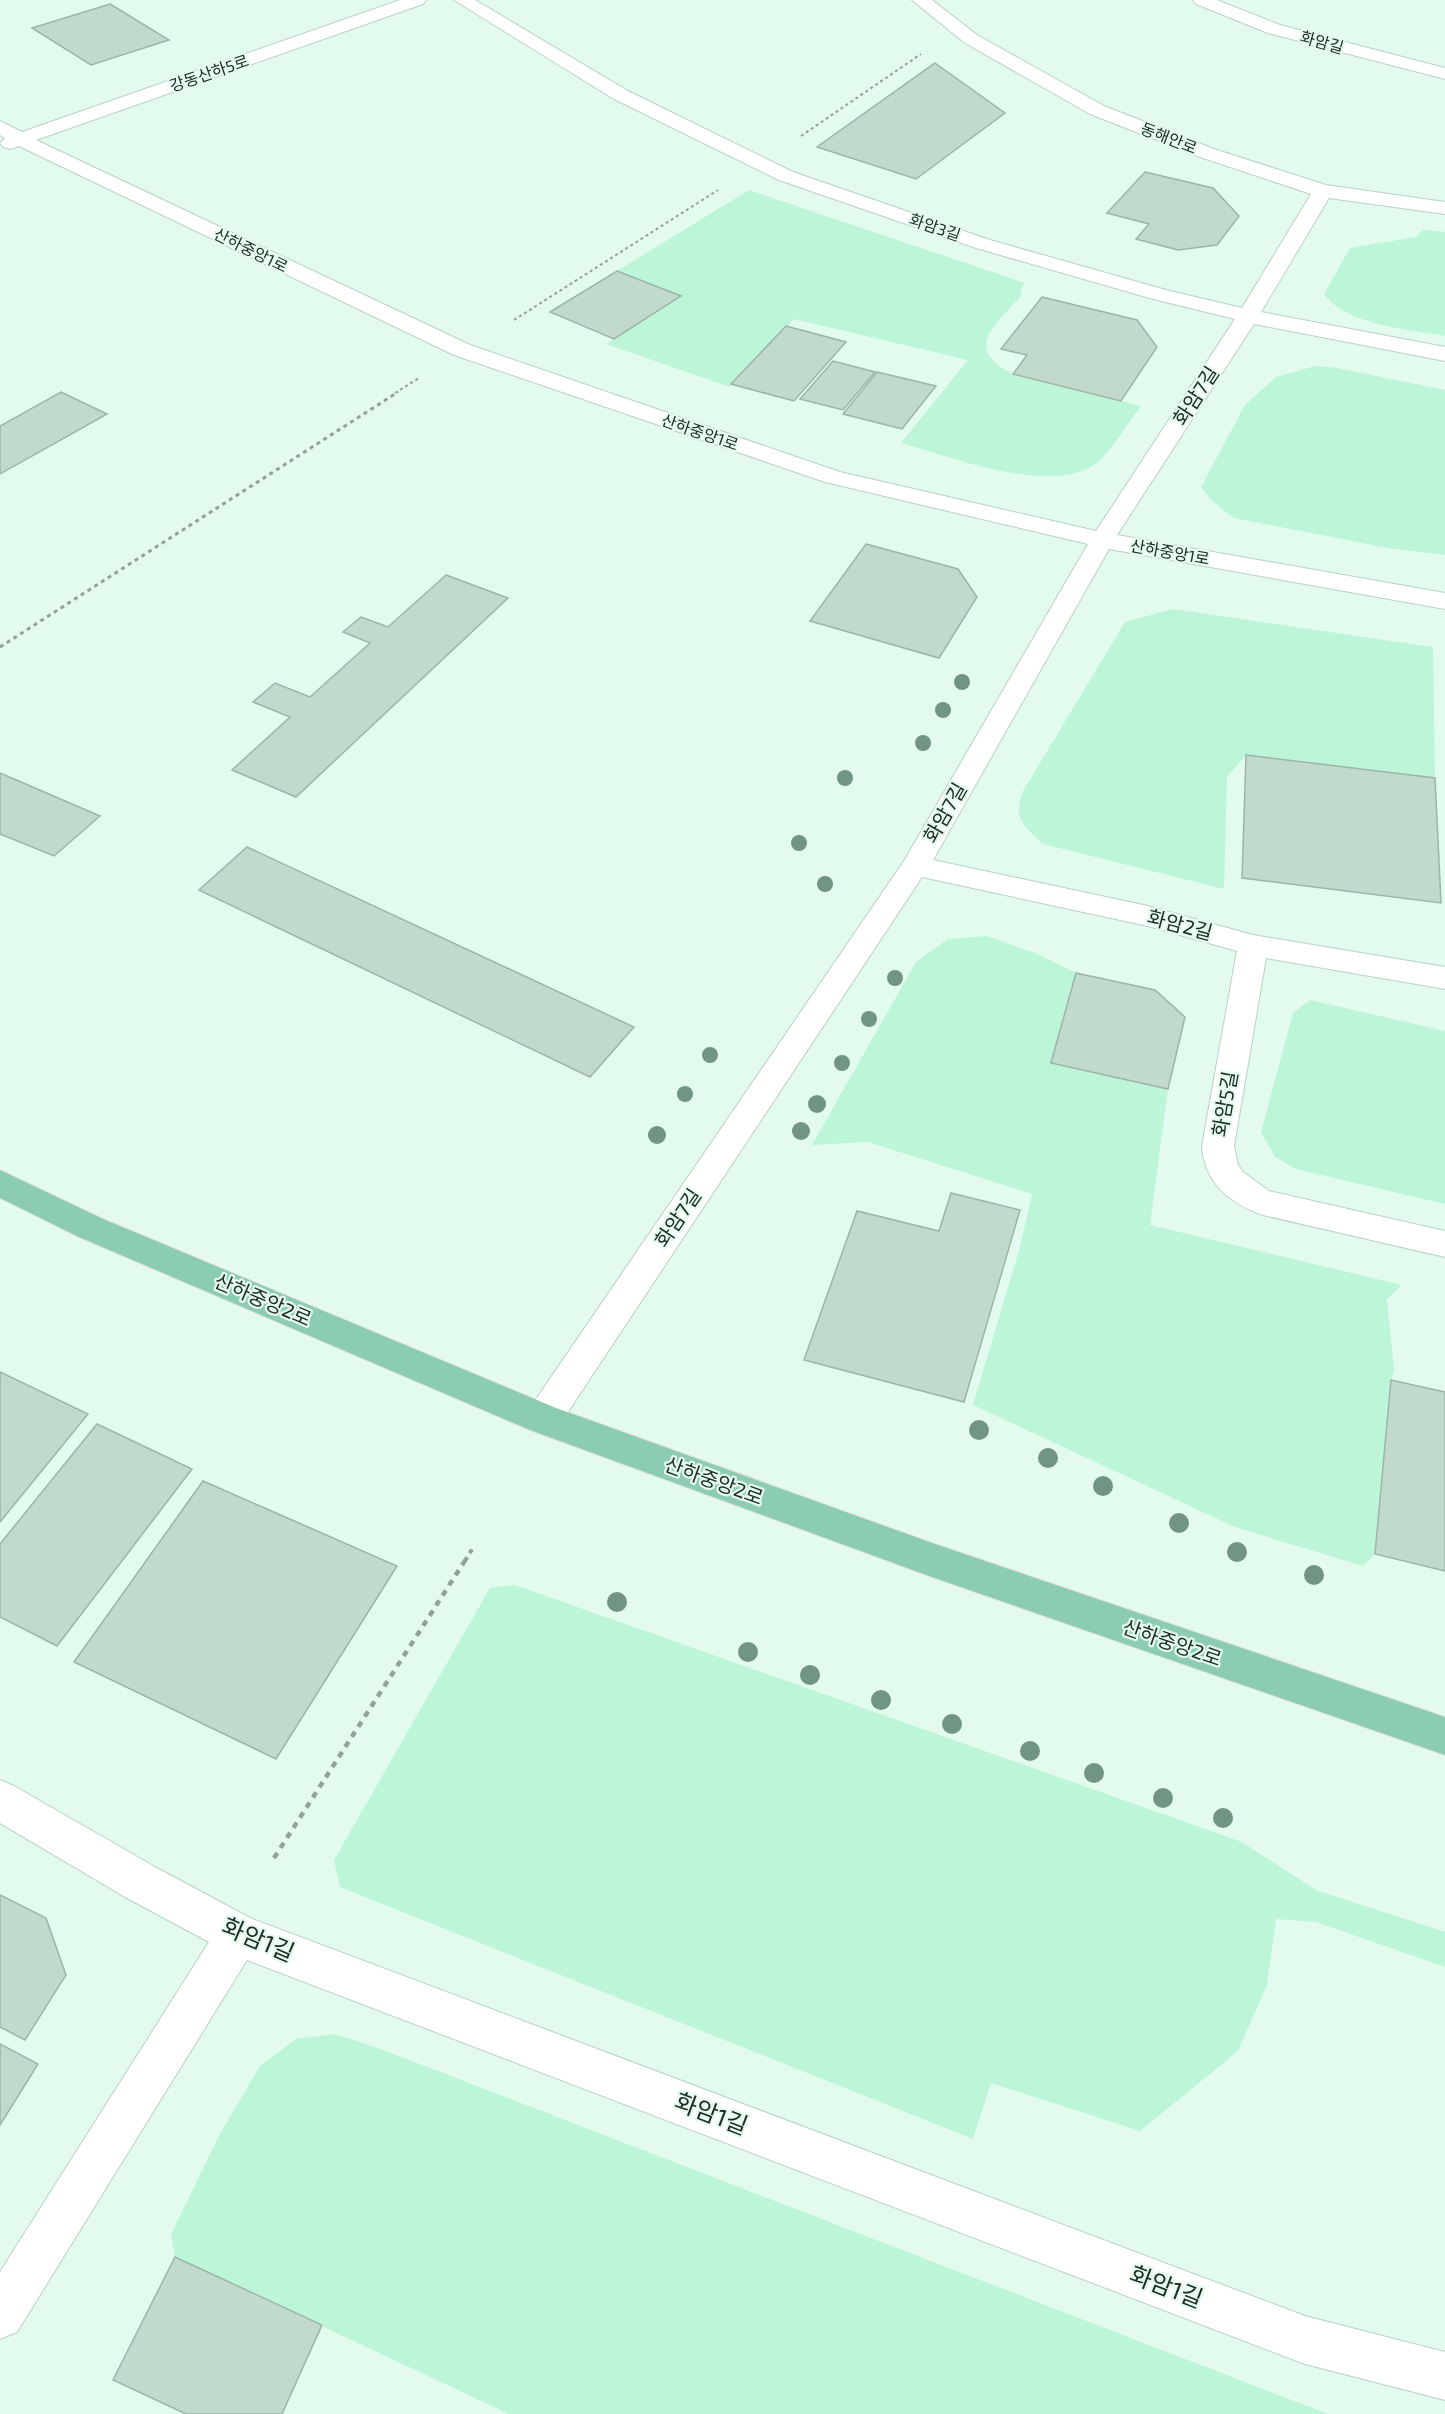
<svg xmlns="http://www.w3.org/2000/svg" width="1445" height="2414" font-family="'Exo 2','Noto Sans KR',sans-serif">
  <rect width="100%" height="100%" fill="#e3fbee"/>
  <g fill="#bcf5d7">
    <path d="M749,190l276,93 -4,7v6c-26,29 -59,53 -8,78l128,32c-14,18 -26,40 -42,55 -42,38 -150,-5 -198,-18l67,-83 -174,-41 -64,68 -124,-43 75,-48 -64,-25z"/>
    <path d="M1423,230l22,2v104c-36,-7 -98,-10 -121,-42l26,-46 66,-11z"/>
    <polygon points="1315,366 1337,368 1445,390 1445,555 1388,548 1234,518 1212,501 1201,487 1245,405 1276,377"/>
    <path d="M1173,609l260,38 2,131 -189,-23 -19,22 -3,112 -181,-45c-19,-18 -31,-26 -20,-53l102,-169z"/>
    <polygon points="987,936 1035,953 1076,973 1051,1063 1168,1089 1150,1225 1402,1285 1387,1299 1394,1371 1391,1380 1375,1554 1363,1566 1235,1527 973,1405 1020,1247 1032,1194 868,1142 812,1145 916,962 948,939"/>
    <polygon points="1310,1000 1445,1031 1445,1204 1296,1169 1275,1157 1261,1132 1293,1013"/>
    <polygon points="515,1585 1242,1842 1316,1890 1445,1932 1445,1967 1316,1922 1276,1919 1267,1985 1238,2051 1140,2131 991,2083 973,2139 340,1887 334,1860 490,1588"/>
    <polygon points="335,2034 378,2048 1328,2414 509,2414 175,2257 171,2234 220,2134 260,2066 296,2039"/>
  </g>
  <g fill="#c2dacc" stroke="#9db5a8" stroke-width="1.5">
    <polygon points="110,4 169,40 91,65 32,28"/>
    <polygon points="935,63 1005,113 916,179 817,147"/>
    <polygon points="1145,172 1213,188 1239,216 1217,245 1178,250 1136,239 1149,224 1107,213"/>
    <polygon points="617,271 681,296 614,339 550,312"/>
    <polygon points="1042,297 1137,320 1157,347 1121,401 1013,374 1027,355 1001,349"/>
    <polygon points="786,326 846,342 794,401 731,384"/>
    <polygon points="833,361 875,372 843,410 800,399"/>
    <polygon points="877,372 936,386 902,429 843,414"/>
    <polygon points="61,392 107,414 0,474 0,426"/>
    <polygon points="866,544 958,569 977,597 939,658 810,621"/>
    <polygon points="446,575 508,598 296,797 232,770 290,717 253,702 275,683 310,697 370,643 343,632 361,617 388,627"/>
    <polygon points="1246,755 1435,778 1441,903 1242,878"/>
    <polygon points="0,773 100,816 54,856 0,834"/>
    <polygon points="247,847 634,1027 590,1077 199,890"/>
    <polygon points="1076,973 1155,990 1185,1017 1168,1089 1051,1063"/>
    <polygon points="951,1193 1020,1210 964,1402 804,1360 857,1211 939,1231"/>
    <polygon points="0,1372 88,1414 0,1522"/>
    <polygon points="1391,1380 1445,1392 1445,1571 1375,1554"/>
    <polygon points="97,1424 192,1469 57,1646 0,1617 0,1544"/>
    <polygon points="203,1481 397,1566 276,1759 74,1662"/>
    <polygon points="0,1895 46,1918 66,1975 25,2040 0,2027"/>
    <polygon points="0,2044 38,2064 0,2125"/>
    <polygon points="175,2257 322,2325 282,2414 186,2414 113,2380"/>
  </g>
  <g fill="none" stroke-linecap="round" stroke-linejoin="round">
    <defs>
      <g id="minor">
        <path d="M400,0h26l-3,4 -387,136 434,205 370,127 256,59 139,-212 -82,-20 -177,-51 -197,-68 -165,-81 -160,-99h21l153,91 165,81 197,68 176,50 76,18 69,-114 -111,-37 -110,-43 -125,-71 -53,-43h20l45,35 127,71 110,43 112,36 119,17v12l-116,-16 -68,114 184,35v14l-191,-37 -137,211 328,58v16l-336,-60 -176,311 215,46 105,29 192,32v22l-179,-31 -32,188 4,19 5,7 26,19 176,40v26l-182,-42c-33,-11 -59,-33 -61,-69l35,-195 -89,-25 -226,-49 -366,553 -13,4 -13,-4 -5,-11 5,-11 374,-547 184,-317 -263,-62 -371,-127 -435,-209 -9,3 -7,-2 -3,-4 5,-5 -5,-3v-14l22,11z"/>
        <polygon points="1193,0 1217,0 1280,25 1445,68 1445,79 1268,33 1196,4"/>
        <polygon points="0,1780 14,1786 155,1867 250,1918 1305,2316 1445,2352 1445,2400 1305,2364 247,1960 17,2332 0,2339 0,2272 209,1942 125,1897 0,1823"/>
      </g>
      <polygon id="major" points="0,1170 103,1219 556,1408 932,1543 1445,1717 1445,1755 932,1577 530,1430 79,1237 0,1198"/>
    </defs>
    <use href="#minor" stroke="#b9d1c4" stroke-width="2"/>
    <use href="#major" stroke="#e0e1e1" stroke-width="2"/>
    <g stroke="#91a399" stroke-width="2" stroke-dasharray="3 3" stroke-linecap="butt">
      <polyline points="801,136 921,54"/>
      <polyline points="514,320 718,190"/>
      <polyline points="395,393 419,378"/>
    </g>
    <polyline stroke="#91a399" stroke-width="3" stroke-dasharray="4 4" stroke-linecap="butt" points="0,647 398,392"/>
    <polyline stroke="#91a399" stroke-width="4" stroke-dasharray="4.5 4.5" stroke-linecap="butt" points="465,1561 474,1546"/>
    <polyline stroke="#91a399" stroke-width="4.5" stroke-dasharray="6 6" stroke-linecap="butt" points="274,1858 466,1559"/>
    <use href="#minor" fill="#fff" fill-rule="evenodd"/>
    <use href="#major" fill="#8cccb0" fill-rule="evenodd"/>
  </g>
  <g fill="#729484">
    <circle cx="962" cy="682" r="8"/>
    <circle cx="943" cy="710" r="8"/>
    <circle cx="923" cy="743" r="8"/>
    <circle cx="845" cy="778" r="8"/>
    <circle cx="799" cy="843" r="8"/>
    <circle cx="825" cy="884" r="8"/>
    <circle cx="895" cy="978" r="8"/>
    <circle cx="869" cy="1019" r="8"/>
    <circle cx="710" cy="1055" r="8"/>
    <circle cx="842" cy="1063" r="8"/>
    <circle cx="685" cy="1094" r="8"/>
    <circle cx="817" cy="1104" r="9"/>
    <circle cx="801" cy="1131" r="9"/>
    <circle cx="657" cy="1135" r="9"/>
    <circle cx="979" cy="1430" r="10"/>
    <circle cx="1048" cy="1458" r="10"/>
    <circle cx="1103" cy="1486" r="10"/>
    <circle cx="1179" cy="1523" r="10"/>
    <circle cx="1237" cy="1552" r="10"/>
    <circle cx="1314" cy="1575" r="10"/>
    <circle cx="617" cy="1602" r="10"/>
    <circle cx="748" cy="1652" r="10"/>
    <circle cx="810" cy="1675" r="10"/>
    <circle cx="881" cy="1700" r="10"/>
    <circle cx="952" cy="1724" r="10"/>
    <circle cx="1030" cy="1751" r="10"/>
    <circle cx="1094" cy="1773" r="10"/>
    <circle cx="1163" cy="1798" r="10"/>
    <circle cx="1223" cy="1818" r="10"/>
  </g>
  <g text-anchor="middle" stroke-width="4.5" stroke-linejoin="round" paint-order="stroke">
    <g font-size="16" fill="#222c27" stroke="#e3fbee">
      <text transform="translate(1322 42) rotate(16)" y="6">화암길</text>
      <text transform="translate(209 73) rotate(-19)" y="6">강동산하5로</text>
      <text transform="translate(1169 138) rotate(21)" y="6">동해안로</text>
      <text transform="translate(935 227) rotate(19)" y="6">화암3길</text>
      <text transform="translate(251 250) rotate(26)" y="6">산하중앙1로</text>
      <text transform="translate(700 432) rotate(19)" y="6">산하중앙1로</text>
      <text transform="translate(1170 552) rotate(10)" y="6">산하중앙1로</text>
    </g>
    <g font-size="20" fill="#222c27" stroke="#e3fbee">
      <text transform="translate(1196 396) rotate(-57)" y="7">화암7길</text>
      <text transform="translate(945 813) rotate(-60)" y="7">화암7길</text>
      <text transform="translate(1180 925) rotate(15)" y="7">화암2길</text>
      <text transform="translate(1225 1104) rotate(-80)" y="7">화암5길</text>
      <text transform="translate(678 1218) rotate(-56)" y="7">화암7길</text>
      <text transform="translate(263 1300) rotate(23)" y="7">산하중앙2로</text>
      <text transform="translate(714 1481) rotate(20)" y="7">산하중앙2로</text>
      <text transform="translate(1172 1643) rotate(19)" y="7">산하중앙2로</text>
    </g>
    <g font-size="24" fill="#222c27" stroke="#e3fbee">
      <text transform="translate(258 1940) rotate(23)" y="8">화암1길</text>
      <text transform="translate(711 2114) rotate(21)" y="8">화암1길</text>
      <text transform="translate(1166 2287) rotate(21)" y="8">화암1길</text>
    </g>
  </g>
</svg>
